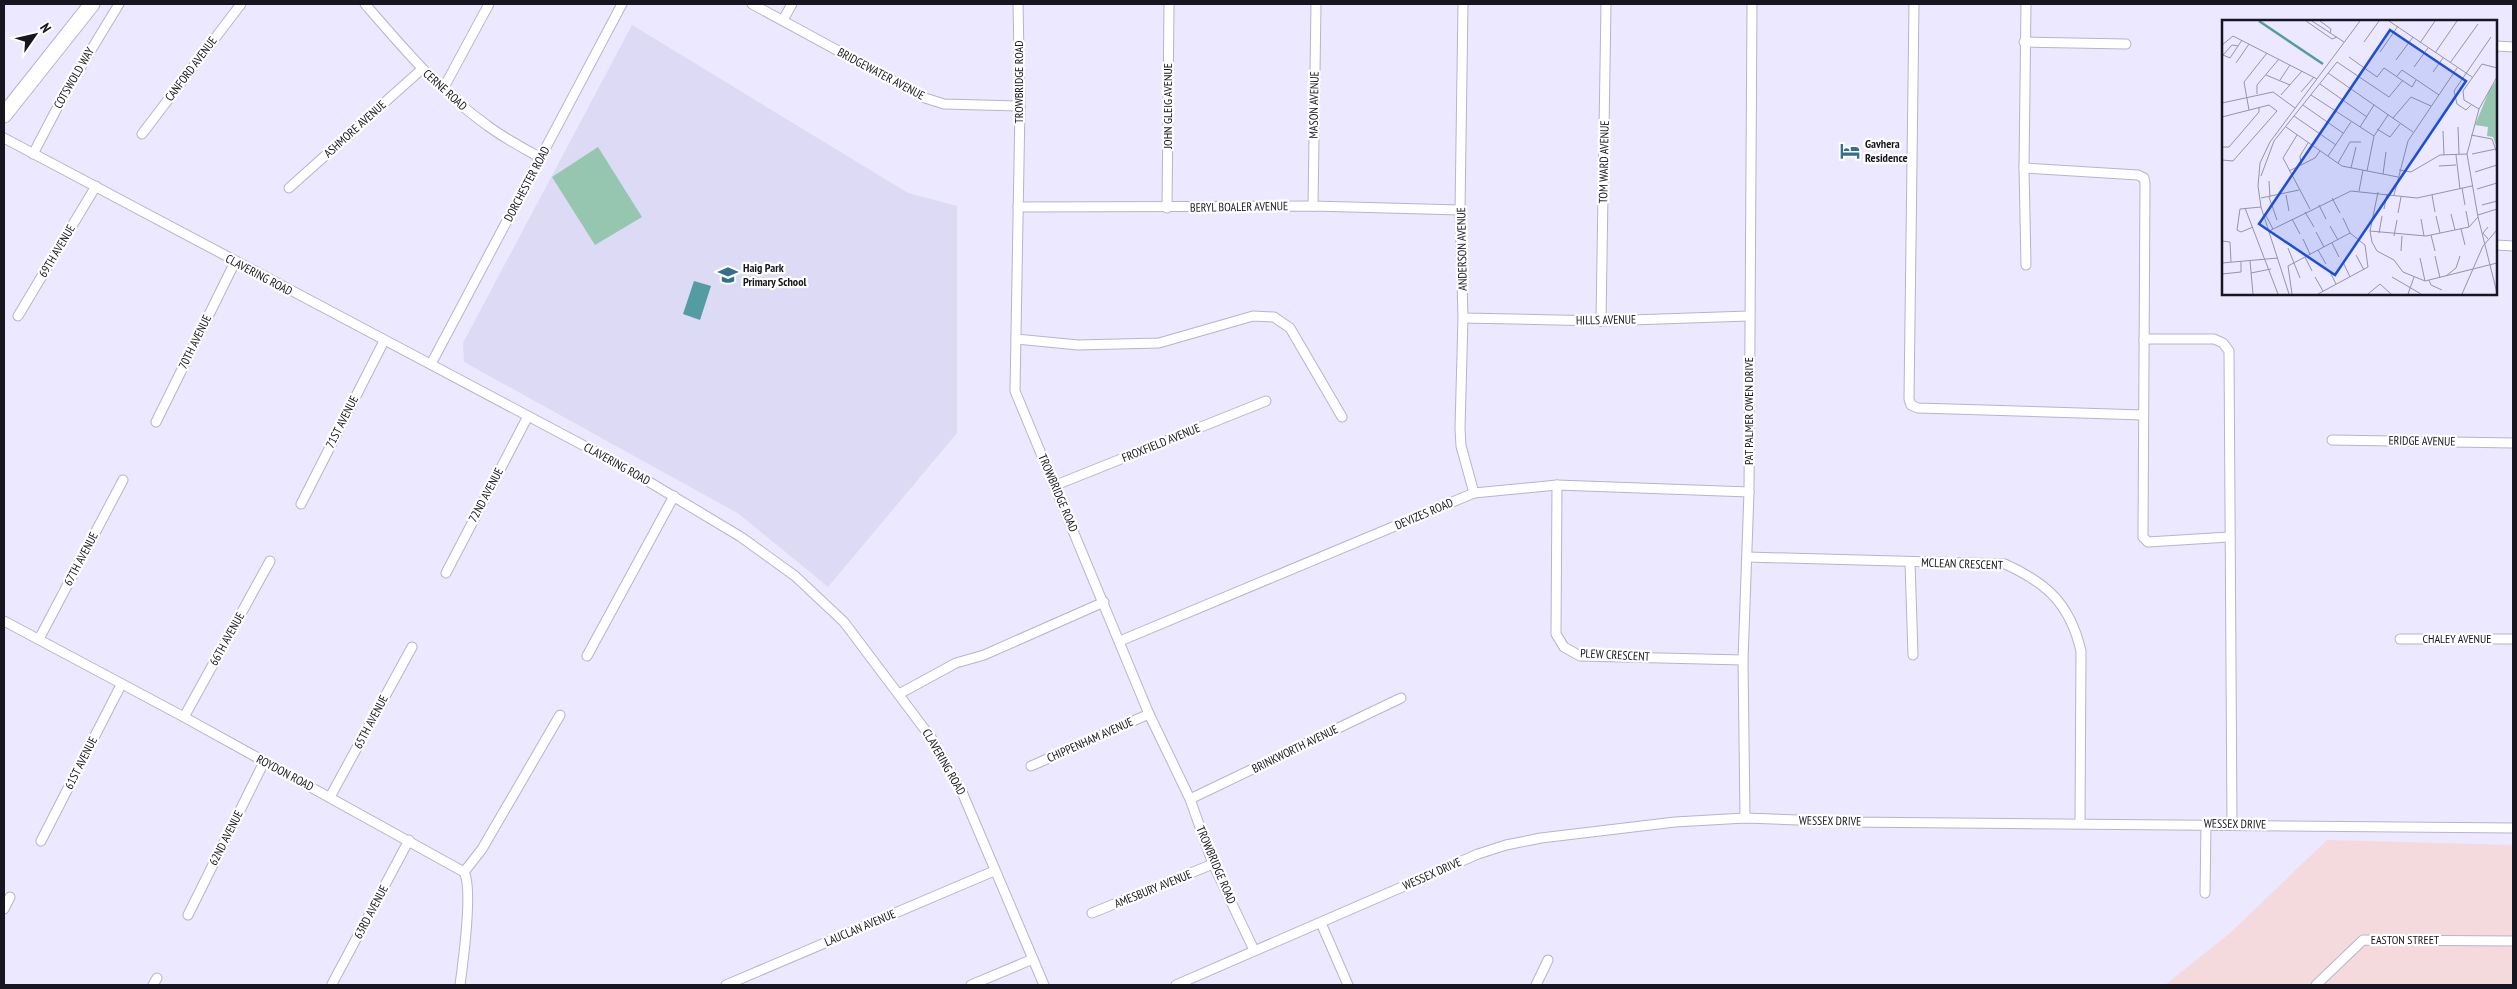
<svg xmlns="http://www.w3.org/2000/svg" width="2517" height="989" font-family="'PT Sans Narrow',sans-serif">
  <rect width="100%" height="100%" fill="#ebe8ff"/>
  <polygon fill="#dddaf6" points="632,25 908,193 957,206 957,433 828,587 739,514 464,362 463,343"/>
  <polygon fill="#f5dadd" points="2327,840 2513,845 2513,985 2165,985 2230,933"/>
  <polygon fill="#96c6af" points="598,147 642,217 595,245 552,177"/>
  <polygon fill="#539ca2" points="694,281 711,286 700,320 683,314"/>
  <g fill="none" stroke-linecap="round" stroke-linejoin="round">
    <defs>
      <g id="minor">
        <path d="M365,4c38,44 75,88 123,122 16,12 35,22 53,32"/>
        <polyline points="752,4 925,98 944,104 1020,106"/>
        <polyline points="1018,4 1020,106 1015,391 1149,714 1190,799 1213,864 1254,950"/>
        <polyline points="1463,4 1460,210 1463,318 1460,428 1461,446 1474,493"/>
        <polyline points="1914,4 1909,399 1911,405 1918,408 2143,415"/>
        <polyline points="2026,4 2024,168 2138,175 2144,178 2145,183 2143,537 2148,542 2229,537"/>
        <polyline points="783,20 792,4"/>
        <polyline points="2024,42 2126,44"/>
        <polyline points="2496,46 2513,47"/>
        <polyline points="443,89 489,4"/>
        <polyline points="142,134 241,4"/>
        <polyline points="4,138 626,468 741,537 795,576 844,622 932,739 962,792 1044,985"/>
        <polyline points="33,154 65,93 119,4"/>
        <polyline points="2024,168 2026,265"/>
        <polyline points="289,188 422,69"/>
        <polyline points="1313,206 1316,4"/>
        <polyline points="1018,207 1313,206 1460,210"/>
        <polyline points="1167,208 1169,4"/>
        <polyline points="2496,245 2513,246"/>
        <polyline points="18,316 96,186"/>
        <polyline points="1463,318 1601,321 1749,316"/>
        <polyline points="1601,321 1606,4"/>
        <polyline points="1016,339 1078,345 1159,343 1253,316 1274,317 1290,328 1342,417"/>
        <polyline points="2144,339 2214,339 2223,343 2229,351 2232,824"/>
        <polyline points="431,364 622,4"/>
        <polyline points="156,422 235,262"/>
        <polyline points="2332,440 2513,443"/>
        <polyline points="1056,485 1266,401"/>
        <polyline points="1557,485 1556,634 1564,647 1580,656 1743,660"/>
        <polyline points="301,504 384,341"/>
        <path d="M1747,557l258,7c42,19 65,40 76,87l-1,172"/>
        <polyline points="1910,562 1913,655"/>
        <polyline points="446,573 527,418"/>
        <path d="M4,621l180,96 280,155c9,16 -1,91 -4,113"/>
        <polyline points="39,639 123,480"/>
        <polyline points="2400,639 2513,639"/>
        <polyline points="1120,641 1474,493 1557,485 1749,492"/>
        <polyline points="587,656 674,496"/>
        <polyline points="899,694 956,663 984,655 1104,602"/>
        <polyline points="184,717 270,561"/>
        <polyline points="1031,766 1149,714"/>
        <polyline points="330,797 412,647"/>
        <polyline points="1190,799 1401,698"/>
        <polyline points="1745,818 1743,660 1749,492 1752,4"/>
        <polyline points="41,841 121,685"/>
        <polyline points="464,872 482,849 560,715"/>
        <polyline points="2205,893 2206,824"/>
        <polyline points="4,909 10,897"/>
        <polyline points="1092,913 1213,864"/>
        <polyline points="188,915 264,762"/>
        <polyline points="1321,923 1348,985"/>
        <polyline points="332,984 409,840"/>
        <polyline points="153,985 157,978"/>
        <polyline points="726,985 994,871"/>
        <polyline points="971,985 1033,959"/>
        <polyline points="1176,985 1478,854 1506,845 1541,838 1675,822 1745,818 1848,822 2513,828"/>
        <polyline points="1536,985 1548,960"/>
        <polyline points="2316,985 2363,940 2513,941"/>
      </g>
      <polyline id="primary" points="4,115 92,4"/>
    </defs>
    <use href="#minor" stroke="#b7b3ce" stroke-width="11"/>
    <use href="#primary" stroke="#b7b3ce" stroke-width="17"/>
    <use href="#minor" stroke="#fff" stroke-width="9"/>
    <use href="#primary" stroke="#fff" stroke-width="15"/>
  </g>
  <defs>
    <symbol id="hotel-bare" viewBox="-9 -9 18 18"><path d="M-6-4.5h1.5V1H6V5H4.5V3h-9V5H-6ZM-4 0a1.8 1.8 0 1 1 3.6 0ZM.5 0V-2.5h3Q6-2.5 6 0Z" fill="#336f87" stroke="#fff" stroke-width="2.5" paint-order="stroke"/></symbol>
    <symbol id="school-bare" viewBox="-9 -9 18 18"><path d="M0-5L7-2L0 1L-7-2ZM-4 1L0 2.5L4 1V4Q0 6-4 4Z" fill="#336f87" stroke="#fff" stroke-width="2.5" paint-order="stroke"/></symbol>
  </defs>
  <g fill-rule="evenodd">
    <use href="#hotel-bare" x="1836" y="137" width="28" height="28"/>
    <use href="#school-bare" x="714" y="261" width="28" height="28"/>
  </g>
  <g text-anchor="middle" stroke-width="4.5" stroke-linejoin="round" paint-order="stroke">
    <g font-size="12" fill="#171620" stroke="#fff">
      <text transform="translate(191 69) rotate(-53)" y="4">CANFORD AVENUE</text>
      <text transform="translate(881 74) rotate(28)" y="4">BRIDGEWATER AVENUE</text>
      <text transform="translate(74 78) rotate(-60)" y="4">COTSWOLD WAY</text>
      <text transform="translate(1019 82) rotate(-90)" y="4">TROWBRIDGE ROAD</text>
      <text transform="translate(445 90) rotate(42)" y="4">CERNE ROAD</text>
      <text transform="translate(1314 105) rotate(-89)" y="4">MASON AVENUE</text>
      <text transform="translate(1168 106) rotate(-90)" y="4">JOHN GLEIG AVENUE</text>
      <text transform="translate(355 129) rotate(-42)" y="4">ASHMORE AVENUE</text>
      <text transform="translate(1604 162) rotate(-89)" y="4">TOM WARD AVENUE</text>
      <text transform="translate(527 184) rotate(-62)" y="4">DORCHESTER ROAD</text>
      <text transform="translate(1239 207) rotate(-1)" y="4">BERYL BOALER AVENUE</text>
      <text transform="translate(1462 249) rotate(-91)" y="4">ANDERSON AVENUE</text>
      <text transform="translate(57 251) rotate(-59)" y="4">69TH AVENUE</text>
      <text transform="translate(259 275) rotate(28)" y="4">CLAVERING ROAD</text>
      <text transform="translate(1606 320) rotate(-1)" y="4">HILLS AVENUE</text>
      <text transform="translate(195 342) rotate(-64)" y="4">70TH AVENUE</text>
      <text transform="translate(1749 411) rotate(-90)" y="4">PAT PALMER OWEN DRIVE</text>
      <text transform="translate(342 422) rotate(-63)" y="4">71ST AVENUE</text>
      <text transform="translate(2422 441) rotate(1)" y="4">ERIDGE AVENUE</text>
      <text transform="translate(1161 443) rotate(-22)" y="4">FROXFIELD AVENUE</text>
      <text transform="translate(617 464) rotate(29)" y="4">CLAVERING ROAD</text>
      <text transform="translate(1058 493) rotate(67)" y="4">TROWBRIDGE ROAD</text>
      <text transform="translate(486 495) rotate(-62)" y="4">72ND AVENUE</text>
      <text transform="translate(1424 514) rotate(-23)" y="4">DEVIZES ROAD</text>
      <text transform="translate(81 559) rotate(-62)" y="4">67TH AVENUE</text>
      <text transform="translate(1962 564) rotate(2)" y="4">MCLEAN CRESCENT</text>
      <text transform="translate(227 639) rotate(-61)" y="4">66TH AVENUE</text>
      <text x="2457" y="643">CHALEY AVENUE</text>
      <text transform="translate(1615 655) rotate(3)" y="4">PLEW CRESCENT</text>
      <text transform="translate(371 722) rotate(-62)" y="4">65TH AVENUE</text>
      <text transform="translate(1090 740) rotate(-24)" y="4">CHIPPENHAM AVENUE</text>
      <text transform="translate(1295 749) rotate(-26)" y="4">BRINKWORTH AVENUE</text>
      <text transform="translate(944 762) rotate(60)" y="4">CLAVERING ROAD</text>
      <text transform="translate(81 763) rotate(-63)" y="4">61ST AVENUE</text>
      <text transform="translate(285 773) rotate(28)" y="4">ROYDON ROAD</text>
      <text transform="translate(1830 821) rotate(1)" y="4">WESSEX DRIVE</text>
      <text transform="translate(2235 824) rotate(1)" y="4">WESSEX DRIVE</text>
      <text transform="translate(226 838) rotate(-63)" y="4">62ND AVENUE</text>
      <text transform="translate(1216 865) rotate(67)" y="4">TROWBRIDGE ROAD</text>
      <text transform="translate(1432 874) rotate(-24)" y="4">WESSEX DRIVE</text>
      <text transform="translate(1153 889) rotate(-22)" y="4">AMESBURY AVENUE</text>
      <text transform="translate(371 912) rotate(-62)" y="4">63RD AVENUE</text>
      <text transform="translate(860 928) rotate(-23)" y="4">LAUCLAN AVENUE</text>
      <text x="2405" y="944">EASTON STREET</text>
    </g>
    <g font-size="12" font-weight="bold" fill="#171620" stroke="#fff" text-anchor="start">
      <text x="1865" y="148">Gavhera<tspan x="1865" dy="14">Residence</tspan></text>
      <text x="743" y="272">Haig Park<tspan x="743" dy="14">Primary School</tspan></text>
    </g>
  </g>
  <g transform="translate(2222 20)">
    <rect width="275" height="275" fill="#ebe8ff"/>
    <path d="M275,60v68l-4,-11 -6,-1 1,-9 -13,-2 15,-36z" fill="#96c6af"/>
    <path fill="none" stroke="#539ca2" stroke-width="2.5" d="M37,1l64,43"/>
    <path fill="none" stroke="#9694a6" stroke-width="1" d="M84,1l26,18 5,-2M90,1l32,21M98,1l11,8 -1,4M167,1l83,56M142,22l15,-21M198,23l15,-22M0,25l11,-9 84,43M16,26l-6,-1 -9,10 7,3 12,-18M158,32l18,-26M213,33l22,-32M127,37l28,20 7,-9 28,19 4,-7M174,40l17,-23M14,43l13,-19M228,43l28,-39M192,47l14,-19M211,52l10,-14M106,53l85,59M44,55l24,10M175,56l5,-6 37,25M275,57l-18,32 -12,45 11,63 19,76M58,60l10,-15M98,64l47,33M79,72l13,-15M35,74v-9l22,-26M59,75l21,-24M89,75l63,41M0,83l51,-11 22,16M81,85l40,28M249,85l-5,5 -9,-6 -3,-13 37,-54M257,89l-15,-9 -1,-9 19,-27 15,4M27,90l-5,-28 23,-29M72,96l42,29M0,97l47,-12 8,6 -44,50 -11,-1M171,98l18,-21 20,9M0,99v25M64,107l56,39 56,11M138,107l14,-22M236,107l1,27M155,109l13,8 10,-13M221,111l1,24M75,115l-14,23 27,51M249,115l21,4 5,14M0,127h7l30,-35v-5M250,134l24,-5M234,135l4,34M106,136l23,-34M116,143l12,-21h11M79,144l-1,-8 8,-13M217,146l17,-1M129,148l5,-21M177,150l12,2 29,-17 27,-1M67,151l26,-13 5,-7M145,151l7,-35 14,-21M253,152l22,-7M161,154l3,-22M39,156l13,-35 63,-79 52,35 14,-17M47,161l1,16M240,168l3,17M255,169l20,-6M137,171l4,-21M156,172l-8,39 2,11 5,9 17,9 9,12 22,9 72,-18M64,175l3,16M172,175l14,-54 49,-73M210,175l3,17M47,177l8,23M39,178l38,-8M110,178l8,15M97,185l7,14M260,185l15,-4M23,188l33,86M162,189l3,-15M244,191l3,16M83,192l9,15M176,193l3,-16M43,194l8,15M229,194l4,16M256,195l19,-6M214,196l4,17M121,198l7,15M70,199l8,15M199,199l3,17M108,206l8,14M31,207l-12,5 -4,-2 3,-21 21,-2M266,207l-5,6 5,6M239,209l4,16M49,210l80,-39 66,7 55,-12M148,211l56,5 43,-9 9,-10M94,212l8,15M157,213l3,-17M209,215l4,16M172,216l3,-16M81,219l7,15M0,221l8,1 1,20M110,223l7,14M66,228l12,30M96,230l8,14M179,231l1,-15M134,235l8,15M213,236l5,22M83,237l7,14M198,238l5,23M28,241l3,33M121,242l7,15M0,243l56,-5M107,250l7,14M29,253l20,-4M0,254l19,-2v-10M224,256l10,-8 4,-12M93,257l8,14M170,257l29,17M207,260l2,5 11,5M67,274l-28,-87 -3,-21 2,-23 10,-21 90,-121M70,274l-4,-28 62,-33 15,12M96,274l50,-27 -3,-22M146,274l12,-10 11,10M186,274l6,-17M240,274l21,-48 14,-16"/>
    <path fill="#1d4ed8" fill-opacity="0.15" stroke="#1d4ed8" stroke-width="2.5" d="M168,10l76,51 -131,194 -76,-51z"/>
    <rect width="275" height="275" fill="none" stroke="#171620" stroke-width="2.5"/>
  </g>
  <rect width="2517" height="989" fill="none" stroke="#171620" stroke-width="10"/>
  <g transform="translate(35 35) rotate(56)" stroke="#ffffff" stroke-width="4" paint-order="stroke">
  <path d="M0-4L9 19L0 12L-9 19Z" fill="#171620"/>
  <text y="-8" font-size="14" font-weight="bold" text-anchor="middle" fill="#171620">N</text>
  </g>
</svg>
